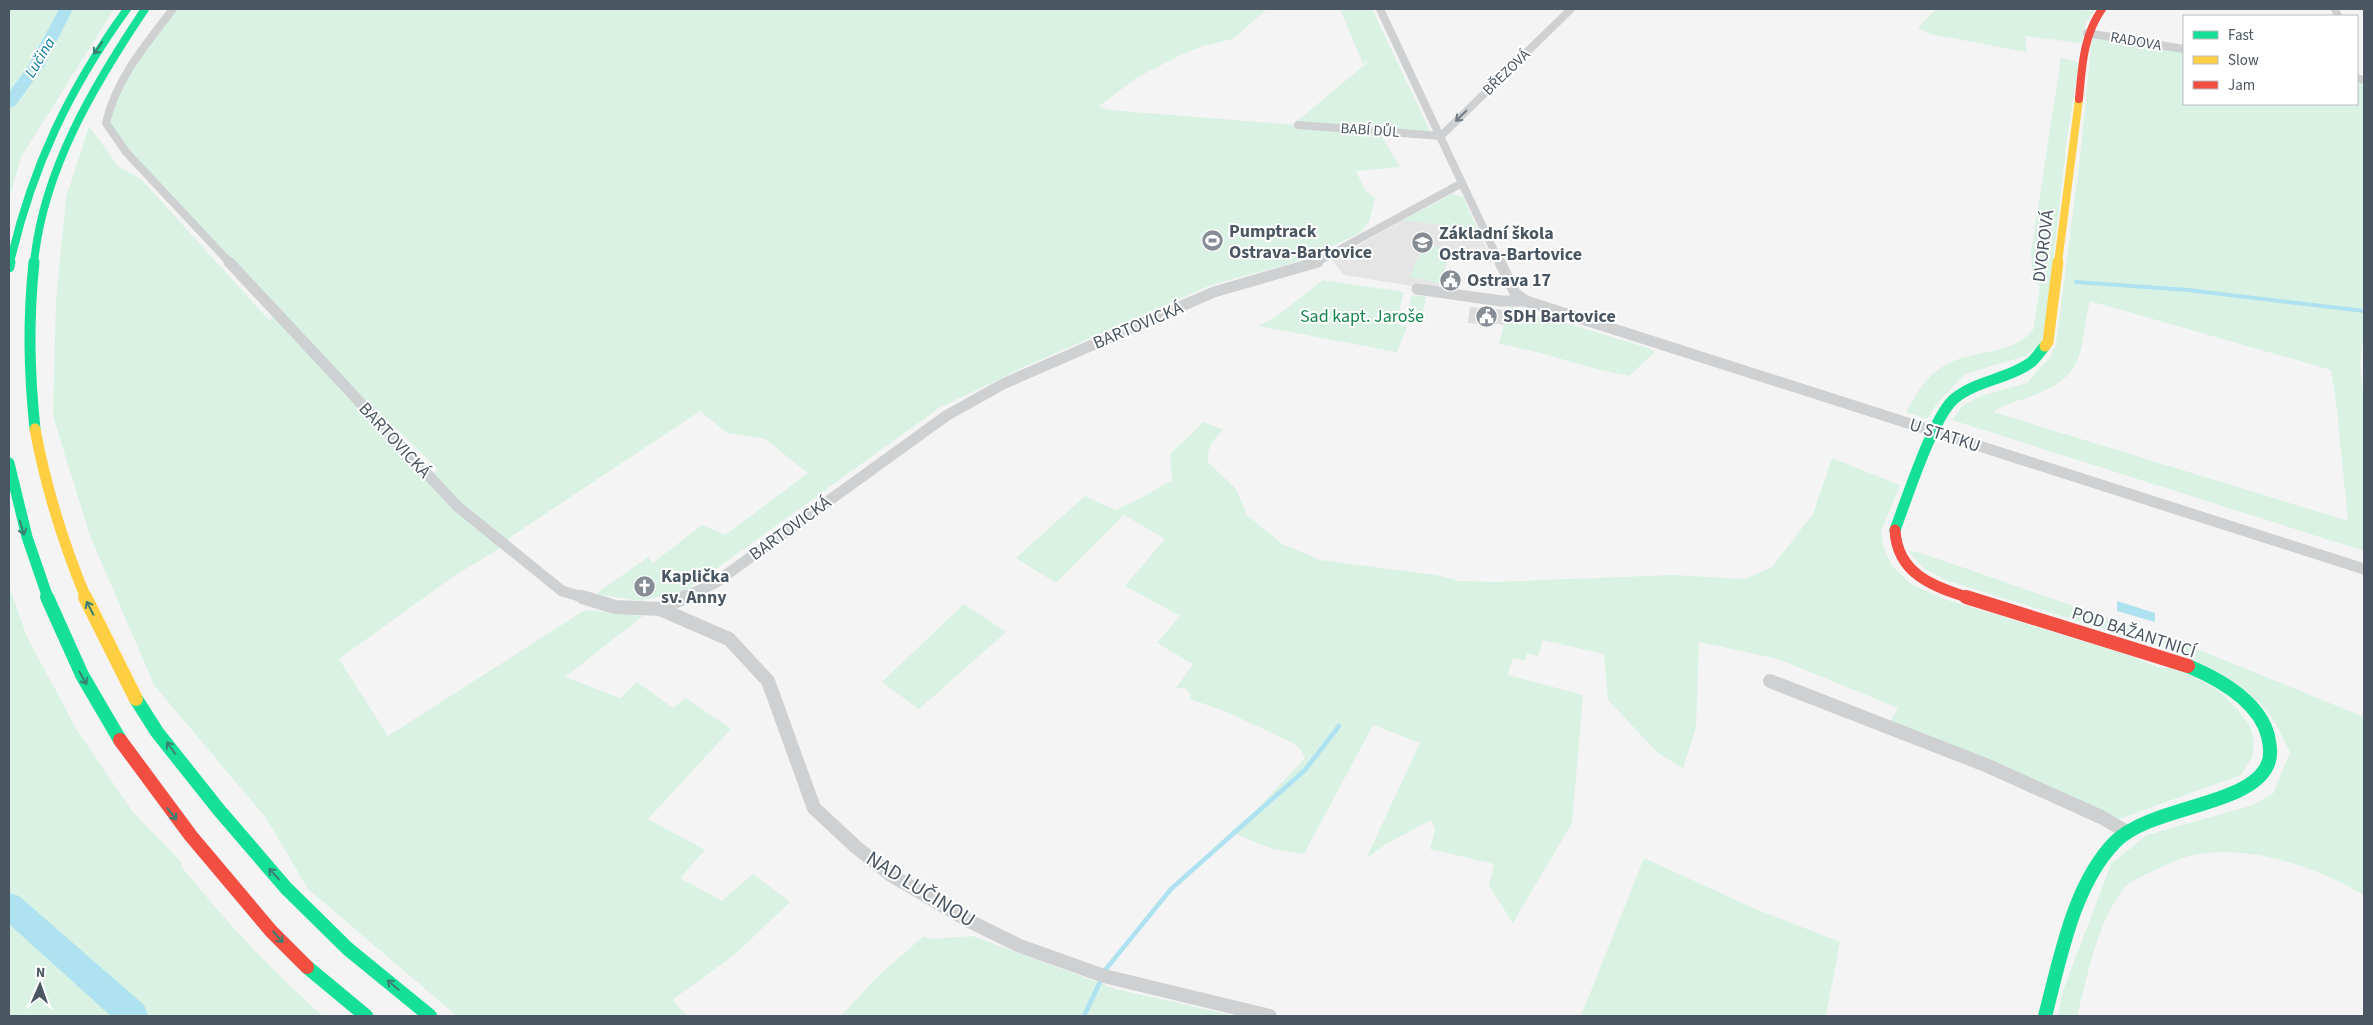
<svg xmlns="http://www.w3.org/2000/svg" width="2373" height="1025" font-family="'Source Sans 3',sans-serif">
  <rect width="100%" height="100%" fill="#f4f4f4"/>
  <polygon fill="#e6e5e6" points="1403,220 1478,230 1493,263 1450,255 1437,290 1344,275 1332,260"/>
  <g fill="#d9f2e3" fill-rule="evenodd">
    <polygon points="9,9 114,9 21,157 9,200"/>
    <path d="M173,9h1094l-34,30 -30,7 -24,10 -43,22 -37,28 9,4 188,15 85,10 19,32 -44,4 9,19 10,8 -6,24 -11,12 -55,26 -92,25 -187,82 -85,41 -251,181 -48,12 -44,-7 52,-37 5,6 49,-38 23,10 83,-62 -43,-34 -38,-6 -27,-22 -188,125 -15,14 -43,26 -115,83 49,77 197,-126 58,6 -78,61 55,21 17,-16 36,26 13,-10 45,31 -83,90 57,31 -25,28 42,23 31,-27 37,28 -57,54 -61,44 15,16h-230l-149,-127 -42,-71 -112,-133 -64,-149 -37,-120 3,-116 10,-102 23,-72 29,40 23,13 128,141 13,-9 -136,-138 -40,-50 1,-14zM397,429l41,40 -9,10 -44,-42z"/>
    <polygon points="1340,9 1372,9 1431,133 1379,129 1370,123 1359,122 1351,127 1296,122 1373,58 1363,64"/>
    <polygon points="1942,9 2078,9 2076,10 2094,11 2086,22 2081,43 2025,36 2027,52 1930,34 1918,28 1935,10"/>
    <path d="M2092,36l92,15v53h173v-24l7,1v249l-4,35 4,36v150l-412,-131 11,-15 18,-9 46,-13 23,-26 6,-13 25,-196zM2090,301l241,69 5,31 12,120 -355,-109c14,-10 31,-12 46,-19 51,-21 39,-48 51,-92z"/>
    <path d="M2061,58l18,4 -12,77 -22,194 -6,12 -14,11 -60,18 -29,31 -9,14 -21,-7c10,-18 21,-37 39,-47 29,-16 66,-9 88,-35l7,-43 -7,-10 -2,-24z"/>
    <polygon points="1452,194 1463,197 1478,230 1403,220"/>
    <polygon points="1423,244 1451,250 1439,283 1410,277"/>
    <polygon points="1323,280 1404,292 1396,323 1407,327 1397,352 1258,326 1277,316"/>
    <polygon points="1412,295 1426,297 1421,318 1407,316"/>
    <path d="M1509,306l139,42 7,4 -26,24c-45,-8 -86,-25 -130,-32z"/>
    <path d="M1204,422l19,8c-10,10 -16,17 -15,32l28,27 11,26 35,29 38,16 116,15 24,6 34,1 179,-7 72,4 27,-12 41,-53 19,-56 68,27 -19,46 2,16 9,19 19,18 33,15 181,55 33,13 20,2 41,22 19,19 12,16 4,15 -2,16 -11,18 -122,44 -232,-91 11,-20 -120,-49 -79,-17 -3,86 -13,40 -25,-15 -50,-53 -4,-46 -61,-14 -5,16 -11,-3 -2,8 -12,-3 -5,17 75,20 -11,128 -59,100 -24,-37 5,-22 -64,-15 5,-20 -4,-9 -45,24 -20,15 54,-116 -47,-18 -69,129 -31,-5 -43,-17 26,-22 49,-52 -5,-9 -7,-6 -66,-31 -37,-13 1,-5 -6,-6h-9l17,-24 -36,-21 23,-27 -55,-30 40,-47 -41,-24 -68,68 -40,-25 69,-62 30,14 26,-12 31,-18 -2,-26z"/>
    <path d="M1908,551l10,1 274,95 172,70v178c-46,-28 -120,-53 -175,-39 -11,3 -22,9 -32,13 -10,5 -26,11 -33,19 -28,37 -35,84 -47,128h-19l5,-25 48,-127 36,-29 103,-29 23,-12 17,-42c-6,-11 -11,-24 -18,-34 -22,-31 -58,-49 -91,-65l-233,-72 -26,-14z"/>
    <path d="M9,586l18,51 51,95 55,80 50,52 -2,2c43,54 91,105 142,150h-314z"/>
    <polygon points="964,604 1006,632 919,709 882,682"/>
    <polygon points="1644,858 1753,908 1840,942 1826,1016 1581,1016"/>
    <polygon points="924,936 931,939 972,936 1116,989 1235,1016 841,1016 881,973"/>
  </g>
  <polygon fill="#aee2f0" points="2117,601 2155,613 2155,622 2117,611"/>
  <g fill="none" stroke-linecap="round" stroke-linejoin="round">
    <polyline stroke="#aee2f0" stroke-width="4" points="2076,282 2188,290 2364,311"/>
    <g stroke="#aee2f0" stroke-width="4.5">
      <polyline points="1106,969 1171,889 1305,770 1339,726"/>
      <polyline points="1084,1016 1100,982"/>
    </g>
    <g fill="#aee2f0" fill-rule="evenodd">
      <polygon points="59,9 73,9 44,66 15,106 9,108 9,92 29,65"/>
      <polygon points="9,893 19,896 144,1005 148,1016 111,1016 9,924"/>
    </g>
  </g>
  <polygon fill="#ddddde" points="1470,307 1505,310 1504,325 1479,321 1479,324 1468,323"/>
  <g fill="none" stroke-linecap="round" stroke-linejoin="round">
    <g stroke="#ced0d2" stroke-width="8">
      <path d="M173,9c-27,35 -57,70 -67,114l20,29 104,111"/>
      <polyline points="2335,9 2338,16"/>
      <polyline points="2087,33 2184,49"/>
      <polyline points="2357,78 2364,80"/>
      <polyline points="1298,125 1441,136 1571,9"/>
      <polyline points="1462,183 1500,263"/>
      <polyline points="1315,263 1462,183 1380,9"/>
    </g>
    <g stroke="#ced0d2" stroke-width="11">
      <polyline points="229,262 457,506 562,591 586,598"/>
      <polyline points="1500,262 1515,293 1526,301 2364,569"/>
      <polyline points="1417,289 1501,301 1526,301"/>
      <polyline points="683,598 715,583 946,416 1003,384 1214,292 1318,262"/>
    </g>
    <g stroke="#ced0d2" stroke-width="14">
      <polyline points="582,597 615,607 660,609 685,597"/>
      <polyline points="660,609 729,639 768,681 814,808 856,847 891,875 969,921 1020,946 1104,976 1270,1016"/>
      <polyline points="1770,681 1988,766 2101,817 2127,832"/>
    </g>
    <g stroke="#16e098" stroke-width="8">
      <path d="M10,263c22,-96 59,-174 117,-254"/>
      <path d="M34,263c9,-93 60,-178 111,-254"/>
    </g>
    <g stroke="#16e098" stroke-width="11">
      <path d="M34,262c-6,59 -5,108 1,167"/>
      <polyline points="9,267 10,262"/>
      <polyline points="9,463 27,537 48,598"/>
      <path d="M1895,530c11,-29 38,-113 59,-131 21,-18 54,-20 76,-36 6,-4 10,-12 15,-17"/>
    </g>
    <g stroke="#16e098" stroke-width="14">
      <polyline points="47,597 82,675 120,740"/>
      <polyline points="136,699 157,732 219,810 286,888 348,949 430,1016"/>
      <polyline points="307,967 366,1016"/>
      <path d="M2045,1016c15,-56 28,-131 70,-174 36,-36 133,-36 152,-76 5,-10 3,-20 1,-30 -9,-35 -49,-57 -80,-70"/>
    </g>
    <polyline stroke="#ffcf43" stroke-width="8" points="2058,263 2079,99"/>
    <g stroke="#ffcf43" stroke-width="11">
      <polyline points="2045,346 2048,342 2058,262"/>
      <path d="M35,429c11,59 28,114 51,169"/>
    </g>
    <polyline stroke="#ffcf43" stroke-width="14" points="85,597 136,699"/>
    <path stroke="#f24e42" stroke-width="8" d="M2079,99c3,-32 4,-63 23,-90"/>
    <path stroke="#f24e42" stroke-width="11" d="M1895,530c2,44 39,57 75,68"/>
    <g stroke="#f24e42" stroke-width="14">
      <polyline points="1966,597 2188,666"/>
      <polyline points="120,740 191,836 271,931 307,967"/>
    </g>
  </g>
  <defs><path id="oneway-shaft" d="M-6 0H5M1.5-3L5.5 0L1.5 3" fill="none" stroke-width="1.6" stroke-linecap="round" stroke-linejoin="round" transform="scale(1.25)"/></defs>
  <g stroke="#3a7f72">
    <use href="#oneway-shaft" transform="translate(98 48) rotate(125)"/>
    <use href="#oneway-shaft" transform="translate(22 528) rotate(73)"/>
    <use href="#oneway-shaft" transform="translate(90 608) rotate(-117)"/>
    <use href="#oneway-shaft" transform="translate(83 678) rotate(60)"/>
    <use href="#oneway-shaft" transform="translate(171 748) rotate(-127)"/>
    <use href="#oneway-shaft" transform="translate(172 814) rotate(52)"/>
    <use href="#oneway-shaft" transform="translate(274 874) rotate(-133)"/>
    <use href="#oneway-shaft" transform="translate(278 937) rotate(48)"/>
    <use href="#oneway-shaft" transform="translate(393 985) rotate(-140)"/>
  </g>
  <use stroke="#727b83" href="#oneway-shaft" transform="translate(1461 116) rotate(136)"/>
  <defs>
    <symbol id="stadium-disc" viewBox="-11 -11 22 22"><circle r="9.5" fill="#868d94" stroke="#fff"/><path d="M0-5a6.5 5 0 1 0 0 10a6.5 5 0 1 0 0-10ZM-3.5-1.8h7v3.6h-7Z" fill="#fff"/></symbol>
    <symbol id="school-disc" viewBox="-11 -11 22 22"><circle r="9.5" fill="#868d94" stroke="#fff"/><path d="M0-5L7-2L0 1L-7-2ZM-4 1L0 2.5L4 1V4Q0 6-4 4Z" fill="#fff"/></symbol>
    <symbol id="civic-disc" viewBox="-11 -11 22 22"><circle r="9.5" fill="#868d94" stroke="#fff"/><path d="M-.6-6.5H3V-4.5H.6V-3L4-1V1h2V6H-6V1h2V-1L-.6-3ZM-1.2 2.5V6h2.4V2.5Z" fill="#fff"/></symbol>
    <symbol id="church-disc" viewBox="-11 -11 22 22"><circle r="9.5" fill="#868d94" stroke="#fff"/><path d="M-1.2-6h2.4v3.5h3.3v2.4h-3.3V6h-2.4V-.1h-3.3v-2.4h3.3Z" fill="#fff"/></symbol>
  </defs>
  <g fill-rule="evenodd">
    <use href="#stadium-disc" x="1200" y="228" width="25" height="25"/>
    <use href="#school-disc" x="1410" y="230" width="25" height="25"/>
    <use href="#civic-disc" x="1438" y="268" width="25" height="25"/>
    <use href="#civic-disc" x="1474" y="304" width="25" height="25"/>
    <use href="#church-disc" x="632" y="574" width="25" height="25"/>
  </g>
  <g text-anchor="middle" stroke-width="4" stroke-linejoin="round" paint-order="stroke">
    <g font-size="15" fill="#4a5661" stroke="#fff">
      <text transform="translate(2136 41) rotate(10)" y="5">RADOVA</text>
      <text transform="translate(1506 72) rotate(-44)" y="5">BŘEZOVÁ</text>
      <text transform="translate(1370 130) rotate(4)" y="5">BABÍ DŮL</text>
    </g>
    <g font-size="16" font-style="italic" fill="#0c7c9b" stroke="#fff">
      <text transform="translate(39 57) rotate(-59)" y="6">Lučina</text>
    </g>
    <g font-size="18" font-weight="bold" fill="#4a5661" stroke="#fff" text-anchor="start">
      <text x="1229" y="237">Pumptrack<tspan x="1229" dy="21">Ostrava-Bartovice</tspan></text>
      <text x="1439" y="239">Základní škola<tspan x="1439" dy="21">Ostrava-Bartovice</tspan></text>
      <text x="1467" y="286">Ostrava 17</text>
      <text x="1503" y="322">SDH Bartovice</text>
      <text x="661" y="582">Kaplička<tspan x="661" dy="21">sv. Anny</tspan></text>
    </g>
    <g font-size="18" fill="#4a5661" stroke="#fff">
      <text transform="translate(2043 246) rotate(-83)" y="6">DVOROVÁ</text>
      <text transform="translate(1138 325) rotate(-23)" y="6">BARTOVICKÁ</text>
      <text transform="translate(1945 435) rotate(18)" y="6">U STATKU</text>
      <text transform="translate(395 440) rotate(47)" y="6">BARTOVICKÁ</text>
      <text transform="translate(790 528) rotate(-36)" y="6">BARTOVICKÁ</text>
      <text transform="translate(2134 632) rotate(18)" y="6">POD BAŽANTNICÍ</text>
    </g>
    <g font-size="18" fill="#17864f" stroke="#fff">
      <text x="1362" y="322">Sad kapt. Jaroše</text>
    </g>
    <g font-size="21" fill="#4a5661" stroke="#fff">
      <text transform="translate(921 889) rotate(32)" y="7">NAD LUČINOU</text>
    </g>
  </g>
  <rect width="2373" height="1025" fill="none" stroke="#4a5661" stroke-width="20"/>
  <rect x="2183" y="15" width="175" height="90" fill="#ffffff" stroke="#b7bbc0"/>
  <rect x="2193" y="31" width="25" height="8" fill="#16e098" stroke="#b7bbc0"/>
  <text x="2228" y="40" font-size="15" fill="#4a5661">Fast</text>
  <rect x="2193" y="56" width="25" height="8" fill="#ffcf43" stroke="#b7bbc0"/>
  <text x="2228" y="65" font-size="15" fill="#4a5661">Slow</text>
  <rect x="2193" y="81" width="25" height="8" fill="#f24e42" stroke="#b7bbc0"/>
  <text x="2228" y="90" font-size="15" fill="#4a5661">Jam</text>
  <g transform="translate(40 985) rotate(2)" stroke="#ffffff" stroke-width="4" paint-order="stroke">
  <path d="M0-4L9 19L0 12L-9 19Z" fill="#4a5661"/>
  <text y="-8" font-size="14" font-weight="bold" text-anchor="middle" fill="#4a5661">N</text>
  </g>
</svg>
